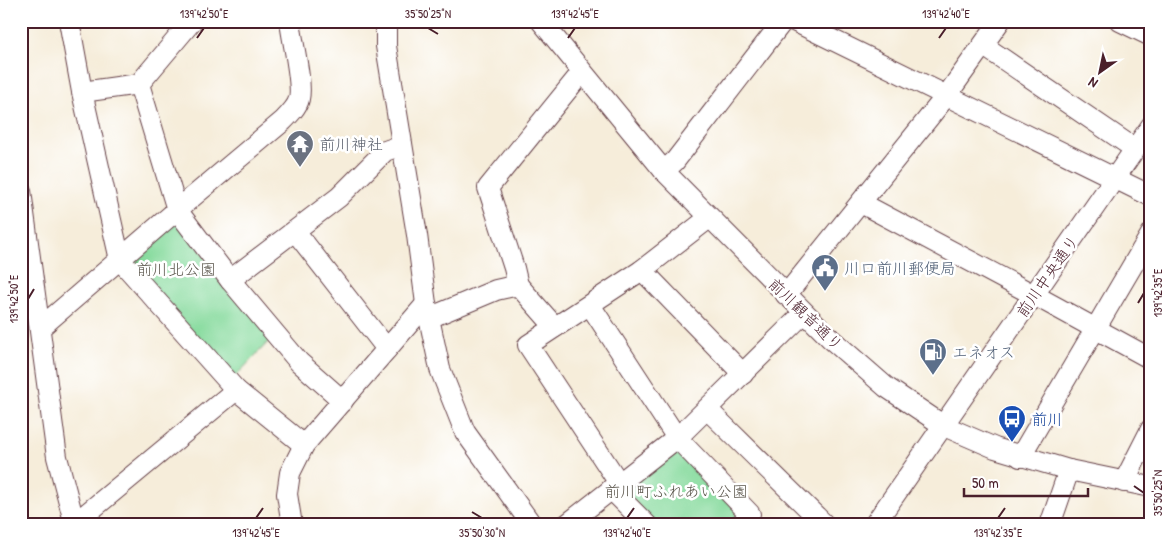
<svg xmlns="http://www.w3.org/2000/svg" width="1172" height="546" font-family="'Patrick Hand','Klee One',sans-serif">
  <rect width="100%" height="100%" fill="#fff"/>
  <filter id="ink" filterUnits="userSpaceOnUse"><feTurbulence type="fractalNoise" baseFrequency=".02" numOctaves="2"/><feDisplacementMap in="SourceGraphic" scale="10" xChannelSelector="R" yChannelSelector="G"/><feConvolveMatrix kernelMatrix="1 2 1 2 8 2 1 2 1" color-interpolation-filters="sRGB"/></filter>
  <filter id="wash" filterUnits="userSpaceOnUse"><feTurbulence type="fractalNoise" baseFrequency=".0096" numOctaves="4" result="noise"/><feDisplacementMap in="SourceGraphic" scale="20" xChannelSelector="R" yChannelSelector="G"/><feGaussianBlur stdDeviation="1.12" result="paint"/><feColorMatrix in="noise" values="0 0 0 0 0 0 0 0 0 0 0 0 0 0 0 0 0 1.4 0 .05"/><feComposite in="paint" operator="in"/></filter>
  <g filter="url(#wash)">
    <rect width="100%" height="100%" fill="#f6edda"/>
    <g fill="#85da9c" stroke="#687c64">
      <polygon points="178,222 272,338 235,377 132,267 134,257"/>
      <polygon points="675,449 739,509 734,525 653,525 624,489"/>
    </g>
  </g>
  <g filter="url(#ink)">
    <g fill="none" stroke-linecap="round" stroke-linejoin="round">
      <defs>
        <g id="minor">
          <polyline points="69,21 82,92 120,260 236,390 304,445"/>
          <polyline points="386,21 386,46 417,235 426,304 440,369 465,432 532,525"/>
          <polyline points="541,21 664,171 831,339 886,387 944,426 995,448 1069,470 1151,487"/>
          <polyline points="794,21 1151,196"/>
          <polyline points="1120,21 1151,36"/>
          <polyline points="984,46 1135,149"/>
          <polyline points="139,84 177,210 230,280 339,197 385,151 402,145"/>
          <polyline points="82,92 139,84 192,21"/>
          <polyline points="664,171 675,161 783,21"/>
          <polyline points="21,191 57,457 75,525"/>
          <polyline points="861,203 1034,295 1151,359"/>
          <polyline points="295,231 387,349"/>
          <polyline points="642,270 743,374"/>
          <polyline points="230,280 299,362 343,401"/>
          <polyline points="518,285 514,268 488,188 582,72"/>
          <polyline points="786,295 947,95 1000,21"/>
          <polyline points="590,305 677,438 750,514 740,525"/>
          <polyline points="429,318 496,290 518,285 555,327"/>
          <path d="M40,328l137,-118 106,-89c6,-6 14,-14 16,-22 4,-16 -7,-59 -9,-78"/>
          <polyline points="707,409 825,525"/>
          <polyline points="1020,457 1151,234"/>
          <polyline points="1124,482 1151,429"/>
          <polyline points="619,483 528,345 642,270 709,218"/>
          <polyline points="611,489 647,525"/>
          <polyline points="74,524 236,390"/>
          <polyline points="292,525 287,494 290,473 304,445 426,304"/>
          <polyline points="566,525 677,438 804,313"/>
          <polyline points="874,525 1151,126"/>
          <polyline points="1050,525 1069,470"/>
        </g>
      </defs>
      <use href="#minor" stroke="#643e45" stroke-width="22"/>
      <use href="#minor" stroke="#fff" stroke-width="20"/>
    </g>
  </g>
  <path fill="none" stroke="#4a1f2b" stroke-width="2" d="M428,28l10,6M197,38l7,-10M568,38l7,-10M939,38l7,-10M28,299l6,-10M1138,303l6,-10M1134,486l10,7M472,512l10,6M256,518l7,-10M627,518l7,-10M998,518l7,-10"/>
  <defs>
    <symbol id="temple-pin" viewBox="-11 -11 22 30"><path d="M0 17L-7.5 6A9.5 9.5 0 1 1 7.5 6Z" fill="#6b7280" stroke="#fff"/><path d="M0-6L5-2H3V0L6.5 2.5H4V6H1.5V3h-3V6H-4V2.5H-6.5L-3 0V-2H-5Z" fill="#fff"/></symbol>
    <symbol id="civic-pin" viewBox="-11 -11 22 30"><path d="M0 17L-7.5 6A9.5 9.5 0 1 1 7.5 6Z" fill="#5c6f8a" stroke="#fff"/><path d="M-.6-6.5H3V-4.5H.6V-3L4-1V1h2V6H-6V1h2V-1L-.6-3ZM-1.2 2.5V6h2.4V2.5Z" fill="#fff"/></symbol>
    <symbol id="fuel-pin" viewBox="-11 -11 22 30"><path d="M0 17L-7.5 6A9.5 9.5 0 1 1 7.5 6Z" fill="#5c6f8a" stroke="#fff"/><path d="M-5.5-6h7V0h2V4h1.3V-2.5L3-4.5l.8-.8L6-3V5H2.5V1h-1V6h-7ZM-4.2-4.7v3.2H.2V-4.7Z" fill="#fff"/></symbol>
    <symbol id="bus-pin" viewBox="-11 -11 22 30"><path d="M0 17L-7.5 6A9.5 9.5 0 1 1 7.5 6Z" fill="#1a4fb4" stroke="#fff"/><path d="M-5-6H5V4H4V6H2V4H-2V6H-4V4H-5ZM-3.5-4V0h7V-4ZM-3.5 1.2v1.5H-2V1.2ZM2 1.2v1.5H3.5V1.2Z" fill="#fff"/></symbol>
  </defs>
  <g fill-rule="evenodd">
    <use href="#temple-pin" x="284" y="128" width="32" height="43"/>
    <use href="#civic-pin" x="809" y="252" width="32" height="43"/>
    <use href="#fuel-pin" x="917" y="336" width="32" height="43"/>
    <use href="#bus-pin" x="996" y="403" width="32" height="43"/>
  </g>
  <g text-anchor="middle" stroke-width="5" stroke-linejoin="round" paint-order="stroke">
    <g font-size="16" fill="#5b616d" stroke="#fff" text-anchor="start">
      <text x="319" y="150">前川神社</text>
    </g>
    <g font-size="16" fill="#4e5e75" stroke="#fff" text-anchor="start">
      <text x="844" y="274">川口前川郵便局</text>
      <text x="952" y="358">エネオス</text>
    </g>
    <g font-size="16" fill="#5c574d" stroke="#fff">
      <text x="176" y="275">前川北公園</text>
      <text x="676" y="497">前川町ふれあい公園</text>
    </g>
    <g font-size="16" fill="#4a1f2b" stroke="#fff">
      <text transform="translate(1047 276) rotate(-55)" y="6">前川中央通り</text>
      <text transform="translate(806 314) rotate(44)" y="6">前川観音通り</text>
    </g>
    <g font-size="16" fill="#164399" stroke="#fff" text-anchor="start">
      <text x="1031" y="425">前川</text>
    </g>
  </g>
  <rect width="1172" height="546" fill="none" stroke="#fff" stroke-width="55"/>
  <g transform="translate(1100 72) rotate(213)" stroke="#ffffff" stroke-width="4" paint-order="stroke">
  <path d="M0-4L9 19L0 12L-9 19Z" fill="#4a1f2b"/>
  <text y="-8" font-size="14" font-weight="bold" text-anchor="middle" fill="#4a1f2b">N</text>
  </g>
  <path d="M964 488v8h124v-8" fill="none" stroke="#4a1f2b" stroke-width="2.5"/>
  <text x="972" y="488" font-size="15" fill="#4a1f2b" stroke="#ffffff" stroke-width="4" paint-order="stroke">50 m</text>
  <rect x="28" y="28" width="1116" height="490" fill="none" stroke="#4a1f2b" stroke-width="2"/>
  <g font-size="12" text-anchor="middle" fill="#4a1f2b">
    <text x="204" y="18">139°42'50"E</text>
    <text x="428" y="18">35°50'25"N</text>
    <text x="575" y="18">139°42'45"E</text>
    <text x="946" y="18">139°42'40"E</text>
    <text transform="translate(1158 293) rotate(-90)" y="4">139°42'35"E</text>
    <text transform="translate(14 299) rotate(-90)" y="4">139°42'50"E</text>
    <text transform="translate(1158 493) rotate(-90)" y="4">35°50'25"N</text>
    <text x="256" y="537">139°42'45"E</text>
    <text x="482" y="537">35°50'30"N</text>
    <text x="627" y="537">139°42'40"E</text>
    <text x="998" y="537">139°42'35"E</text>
  </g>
</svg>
